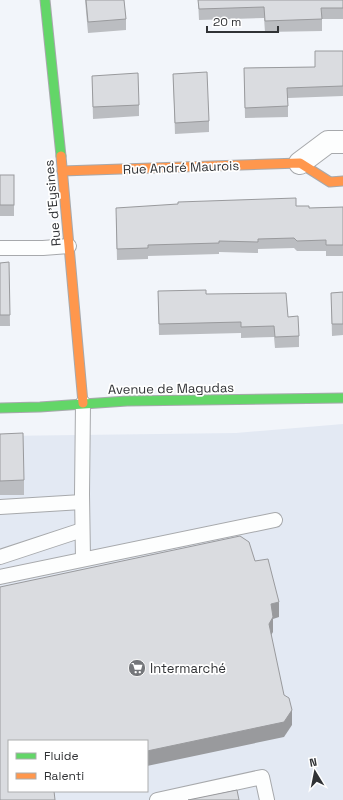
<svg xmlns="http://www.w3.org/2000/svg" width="343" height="800" font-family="'Space Grotesk',sans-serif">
  <rect width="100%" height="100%" fill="#f2f5fa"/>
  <path fill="#e3e9f3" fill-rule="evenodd" d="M343,424v376h-343v-364l236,-3zM9,741h138v50h-138z"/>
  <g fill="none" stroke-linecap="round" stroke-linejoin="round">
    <defs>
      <g id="lane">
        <polyline points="0,248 43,248 69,246"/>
        <polyline points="0,507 82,502"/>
        <polyline points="0,557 82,530"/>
        <polyline points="83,559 82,494 83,403"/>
        <polyline points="0,577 275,520"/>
        <polyline points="157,800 262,777 267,800"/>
      </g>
      <polyline id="street" points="300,163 328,142 343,142"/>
      <g id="fast">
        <polyline points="45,0 61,156"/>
        <polyline points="0,408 40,407 127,401 343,398"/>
      </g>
      <g id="slow">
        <polyline points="61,156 83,403"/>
        <polyline points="62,171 300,163 330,182 343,181"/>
      </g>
    </defs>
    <use href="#lane" stroke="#a7a9ac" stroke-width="16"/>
    <use href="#street" stroke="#a7a9ac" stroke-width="24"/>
    <use href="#fast" stroke="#a7a9ac" stroke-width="11"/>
    <use href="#slow" stroke="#a7a9ac" stroke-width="11"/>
    <use href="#lane" stroke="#fdfefe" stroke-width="14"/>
    <use href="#street" stroke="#fdfefe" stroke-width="22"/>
    <use href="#fast" stroke="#63d668" stroke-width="9"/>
    <use href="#slow" stroke="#ff974d" stroke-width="9"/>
  </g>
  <g fill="#bbbdc1">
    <polygon points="85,0 124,0 126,19 126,30 88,33"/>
    <polygon points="198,0 343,0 343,19 322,19 322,31 265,32 264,18 199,20"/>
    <polygon points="343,51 343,96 288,98 288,117 245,118 244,68 315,67"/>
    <polygon points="173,74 209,121 209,132 175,134"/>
    <polygon points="92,76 139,105 139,116 93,119"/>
    <rect x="0" y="175" width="14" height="41"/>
    <polygon points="296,206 309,208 343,207 343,256 326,256 326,251 297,251 294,248 258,249 258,253 219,252 219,254 148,256 148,259 117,260 116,218"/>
    <polygon points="9,262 10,326 0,326 0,263"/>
    <polygon points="158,291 206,294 288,317 299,336 299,347 275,348 274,337 241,338 241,333 159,335"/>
    <polygon points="343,292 343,335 332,336 331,293"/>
    <polygon points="0,434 24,480 24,495 0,495"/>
  </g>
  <g fill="#999a9d">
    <polygon points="279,602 279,617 273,619 273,632 269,639 269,624 271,604"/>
    <polygon points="292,710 292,725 284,737 147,766 147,751"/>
  </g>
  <g fill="#dadce0" stroke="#999a9d">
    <polygon points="86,0 124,0 126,19 88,22"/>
    <polygon points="198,0 343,0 343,8 321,8 322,19 265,21 264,7 199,9"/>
    <polygon points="315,51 343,51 343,86 287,88 288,106 245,108 244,68 315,67"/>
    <polygon points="207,72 209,121 175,123 173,74"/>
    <polygon points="138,73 139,105 93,107 92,76"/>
    <rect x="0" y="175" width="14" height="30"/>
    <polygon points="296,198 296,206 309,206 309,208 343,207 343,245 326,245 326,240 297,241 294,238 258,239 258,242 219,241 219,243 148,245 148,248 117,249 116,208 178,204 178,202"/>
    <polygon points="9,262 10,315 0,315 0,263"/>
    <polygon points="206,290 206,294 286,293 288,317 298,316 299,336 275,337 274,326 241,327 241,322 159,324 158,291"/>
    <polygon points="343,292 343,324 332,324 331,293"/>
    <polygon points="23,433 24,480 0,481 0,434"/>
    <polygon points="240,536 249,542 255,561 268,559 279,602 271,604 273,617 269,624 284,695 289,698 292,710 284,722 147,751 147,741 9,741 9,791 54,791 55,800 0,800 0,587"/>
    <polygon points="237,790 239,800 188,800"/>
  </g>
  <defs>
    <symbol id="supermarket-disc" viewBox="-11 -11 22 22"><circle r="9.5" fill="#74767a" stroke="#fff"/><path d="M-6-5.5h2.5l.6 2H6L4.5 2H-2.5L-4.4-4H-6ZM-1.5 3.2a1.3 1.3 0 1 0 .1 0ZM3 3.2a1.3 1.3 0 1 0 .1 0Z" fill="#fff"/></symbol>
  </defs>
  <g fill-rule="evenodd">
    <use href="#supermarket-disc" x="127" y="658" width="20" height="20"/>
  </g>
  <g text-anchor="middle" stroke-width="3.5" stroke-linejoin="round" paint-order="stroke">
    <g font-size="13" fill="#303235" stroke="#fff">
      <text transform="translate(181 167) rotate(-2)" y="5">Rue André Maurois</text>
      <text transform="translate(52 203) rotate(-95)" y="5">Rue d'Eysines</text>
      <text transform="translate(171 388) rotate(-1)" y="5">Avenue de Magudas</text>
    </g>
    <g font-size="13" fill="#303235" stroke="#fff" text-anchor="start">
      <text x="150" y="673">Intermarché</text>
    </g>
  </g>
  <rect x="8" y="740" width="140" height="52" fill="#ffffff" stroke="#acadae"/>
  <rect x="16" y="753" width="20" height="6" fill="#63d668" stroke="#acadae"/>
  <text x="44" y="760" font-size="12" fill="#303235">Fluide</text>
  <rect x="16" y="773" width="20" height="6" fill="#ff974d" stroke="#acadae"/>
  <text x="44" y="780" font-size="12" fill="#303235">Ralenti</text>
  <g transform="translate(315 772) rotate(350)" stroke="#ffffff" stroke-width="3" paint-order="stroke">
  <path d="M0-3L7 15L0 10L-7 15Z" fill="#303235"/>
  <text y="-6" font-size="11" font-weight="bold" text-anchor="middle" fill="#303235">N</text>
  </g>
  <path d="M207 26v6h71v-6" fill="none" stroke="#303235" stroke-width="2"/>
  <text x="213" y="26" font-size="12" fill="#303235" stroke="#ffffff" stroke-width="3" paint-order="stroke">20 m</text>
</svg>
